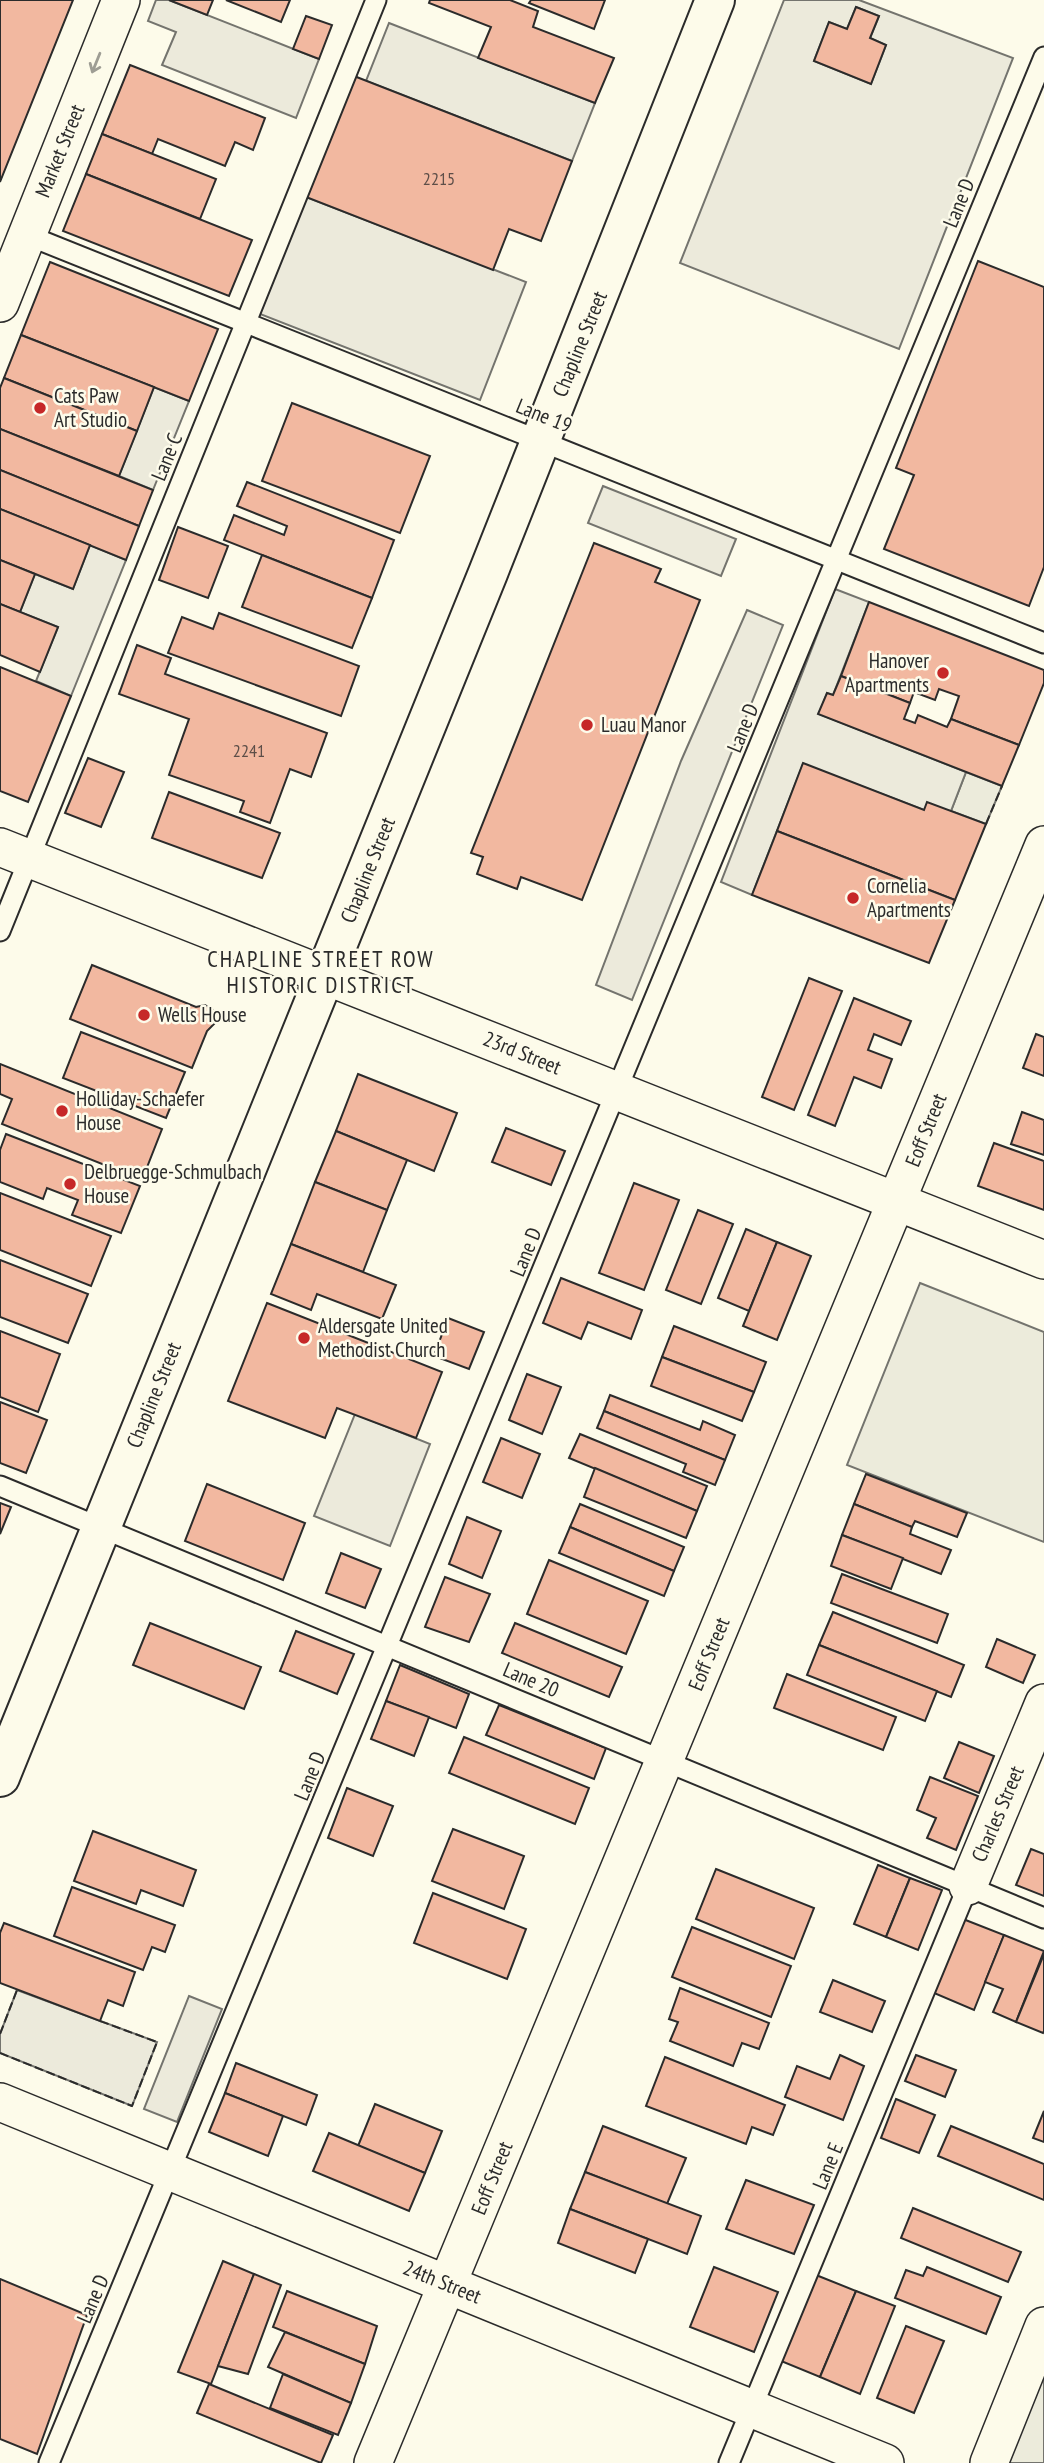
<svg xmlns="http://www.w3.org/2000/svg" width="1044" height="2463" font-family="'PT Sans Narrow',sans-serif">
  <rect width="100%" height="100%" fill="#fdfbea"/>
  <g fill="#ecebdb" stroke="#74746e" stroke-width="2">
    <polygon points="966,772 1002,786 986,824 951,811"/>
    <polygon points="920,1283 1044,1332 1044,1542 847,1465"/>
    <polygon points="1044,2326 1044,2463 989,2463"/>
  </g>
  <g fill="#eceadb" stroke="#74746e" stroke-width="2" fill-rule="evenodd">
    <polygon points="156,0 169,0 319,59 296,118 162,65 176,32 148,21"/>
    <path d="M784,0h75l154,58 -114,291 -219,-86zM856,7l23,9 -9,22 16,7 -15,39 -57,-23 15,-39 18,7z"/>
    <polygon points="389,23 595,103 572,161 366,81"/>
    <polygon points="306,197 526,282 480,400 260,314"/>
    <polygon points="154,387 189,401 153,490 119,476"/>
    <polygon points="603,486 736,539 721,576 588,523"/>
    <polygon points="90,545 126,560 71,696 36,681 58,627 20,612 35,574 73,589"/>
    <polygon points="835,589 869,602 833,695 827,693 819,714 966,772 951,811 924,810 803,764 752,895 721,882"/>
    <polygon points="747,610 783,625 632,1000 596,985 681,761"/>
    <polygon points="355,1414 430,1444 390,1546 314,1516"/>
    <polygon points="17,1990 157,2042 132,2106 0,2053 0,2034"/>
    <polygon points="189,1996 222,2009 177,2122 144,2109"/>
  </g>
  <g fill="#f2b8a0" stroke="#2b2b2b" stroke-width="2">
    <polygon points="0,0 73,0 0,182"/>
    <polygon points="169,0 213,0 207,15"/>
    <polygon points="226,0 290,0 281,22"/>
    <polygon points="430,0 510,0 538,11 533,27 614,58 595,103 478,58 491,27 429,3"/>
    <polygon points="531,0 605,0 594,29 529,3"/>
    <polygon points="856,7 879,16 870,38 886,45 871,84 814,61 829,22 847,29"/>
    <polygon points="306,16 332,25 319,59 293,49"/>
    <polygon points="130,65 265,118 253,150 235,142 225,166 158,139 152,154 102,134"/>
    <polygon points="354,76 572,161 541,241 509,229 493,270 306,197"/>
    <polygon points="102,134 216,179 200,219 86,174"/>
    <polygon points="86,174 252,240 229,296 63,231"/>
    <polygon points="978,261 1044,287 1044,567 1029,606 884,549 914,475 896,468"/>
    <polygon points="50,262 218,329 189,401 21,335"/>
    <polygon points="21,335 154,387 137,431 4,378"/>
    <polygon points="4,378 137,431 119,476 0,429 0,388"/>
    <polygon points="292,403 430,456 400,533 262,481"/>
    <polygon points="0,429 153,490 139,526 0,470"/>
    <polygon points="0,470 139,526 126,560 0,509"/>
    <polygon points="247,482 394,540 372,598 224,540 234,515 284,535 287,526 237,506"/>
    <polygon points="0,509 90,545 73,589 0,560"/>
    <polygon points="178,527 228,546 208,598 159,580"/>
    <polygon points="594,543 661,569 655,582 700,600 582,900 521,877 517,889 477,874 483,857 471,853"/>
    <polygon points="262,555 372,598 352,648 242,607"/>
    <polygon points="0,560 35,574 20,612 0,604"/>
    <polygon points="869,602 1044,670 1044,683 1019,745 951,719 959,696 939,689 935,700 914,692 910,703 841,676"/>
    <polygon points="0,604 58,627 40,672 0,655"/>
    <polygon points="219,613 359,666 341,716 168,653 182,617 213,629"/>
    <polygon points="137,645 171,658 165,674 327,733 311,777 290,769 270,823 240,812 244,801 169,775 189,719 119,694"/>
    <polygon points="0,667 71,696 28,802 0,791"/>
    <polygon points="841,676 910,703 904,719 915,723 918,715 947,727 951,719 1019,745 1002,786 818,714 827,693 833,695"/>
    <polygon points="88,758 124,772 101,827 65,813"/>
    <polygon points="803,763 924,810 927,802 986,824 955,900 777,831"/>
    <polygon points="169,792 280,833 262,878 152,838"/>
    <polygon points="777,831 955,900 929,963 752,895"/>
    <polygon points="92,965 196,1007 205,1005 213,1010 216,1022 207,1031 192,1068 70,1019"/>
    <polygon points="809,978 842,991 794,1110 762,1097"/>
    <polygon points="854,998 911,1021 901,1045 874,1034 868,1050 892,1059 881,1088 854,1077 835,1126 808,1115"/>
    <polygon points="81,1032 185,1072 166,1118 63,1078"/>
    <polygon points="1036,1034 1044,1037 1044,1076 1023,1068"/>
    <polygon points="0,1064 162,1129 142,1180 2,1124 12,1099 0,1094"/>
    <polygon points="358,1074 457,1113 434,1171 336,1131"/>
    <polygon points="1022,1112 1044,1120 1044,1155 1011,1144"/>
    <polygon points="506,1128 565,1151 551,1185 492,1162"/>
    <polygon points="336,1131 407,1160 387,1210 315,1182"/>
    <polygon points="6,1134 140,1186 121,1233 72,1215 78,1200 47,1188 43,1199 0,1182 0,1150"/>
    <polygon points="994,1143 1044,1161 1044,1210 978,1186"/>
    <polygon points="315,1182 387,1210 363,1272 291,1244"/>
    <polygon points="634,1183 679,1200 644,1290 599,1273"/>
    <polygon points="0,1193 111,1236 91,1286 0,1250"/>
    <polygon points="698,1210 733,1224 701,1304 666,1290"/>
    <polygon points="746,1229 777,1242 749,1311 718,1298"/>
    <polygon points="777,1242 811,1256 777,1340 743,1326"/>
    <polygon points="291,1244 396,1285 382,1319 317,1294 311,1310 271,1294"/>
    <polygon points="0,1260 88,1294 68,1343 0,1317"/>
    <polygon points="561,1278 642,1310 631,1339 588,1322 581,1339 543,1323"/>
    <polygon points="267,1303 442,1372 416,1438 337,1408 325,1438 228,1401"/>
    <polygon points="448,1318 484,1332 469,1369 434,1356"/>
    <polygon points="674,1326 766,1362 754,1392 662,1357"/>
    <polygon points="0,1331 60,1354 38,1412 0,1397"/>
    <polygon points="662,1357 754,1392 742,1421 651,1386"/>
    <polygon points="527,1374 561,1387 542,1434 509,1420"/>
    <polygon points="610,1395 700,1430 703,1421 735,1435 725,1460 604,1411"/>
    <polygon points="0,1402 47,1420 26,1473 0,1463"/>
    <polygon points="604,1411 725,1460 715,1485 683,1472 686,1464 597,1428"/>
    <polygon points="580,1434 707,1486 697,1511 569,1458"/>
    <polygon points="501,1438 540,1454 522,1498 483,1482"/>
    <polygon points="595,1468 697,1511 686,1538 584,1497"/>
    <polygon points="866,1474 967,1513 957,1537 915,1521 912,1527 854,1504"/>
    <polygon points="207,1484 305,1523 283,1580 185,1541"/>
    <polygon points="0,1503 11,1507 0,1534"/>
    <polygon points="580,1504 684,1547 674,1571 570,1527"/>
    <polygon points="854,1504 912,1527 910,1534 951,1550 941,1574 842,1535"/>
    <polygon points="467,1517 501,1531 482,1578 449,1564"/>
    <polygon points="570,1527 674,1571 664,1596 559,1553"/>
    <polygon points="842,1535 903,1558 891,1589 831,1566"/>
    <polygon points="341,1553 381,1569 365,1608 326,1593"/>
    <polygon points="549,1560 648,1601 626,1654 527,1614"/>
    <polygon points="842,1574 948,1614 937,1643 831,1603"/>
    <polygon points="445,1577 490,1594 469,1642 425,1627"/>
    <polygon points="833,1612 964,1665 951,1697 819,1645"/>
    <polygon points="150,1623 261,1667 244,1709 133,1665"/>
    <polygon points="515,1623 622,1667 609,1697 502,1653"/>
    <polygon points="296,1631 354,1654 337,1694 280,1671"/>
    <polygon points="997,1639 1035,1655 1023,1683 986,1667"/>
    <polygon points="819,1645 937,1691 925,1721 807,1675"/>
    <polygon points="400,1665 469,1694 456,1728 386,1701"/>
    <polygon points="787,1674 896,1717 883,1750 774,1708"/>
    <polygon points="386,1701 429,1717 414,1756 371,1739"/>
    <polygon points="499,1705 606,1748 594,1779 486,1735"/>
    <polygon points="464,1737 589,1788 575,1824 449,1773"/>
    <polygon points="959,1742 994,1756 979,1793 944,1778"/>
    <polygon points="930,1777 978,1796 956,1850 927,1838 936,1818 917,1810"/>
    <polygon points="347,1788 393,1806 373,1856 328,1838"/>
    <polygon points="453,1829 524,1856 504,1909 432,1881"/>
    <polygon points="93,1831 196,1870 183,1906 141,1890 136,1904 74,1881"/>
    <polygon points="1031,1849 1044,1854 1044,1896 1016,1885"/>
    <polygon points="878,1865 910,1878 886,1937 854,1924"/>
    <polygon points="716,1869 814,1908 794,1959 696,1919"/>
    <polygon points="910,1878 942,1890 918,1950 886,1937"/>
    <polygon points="72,1887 175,1925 165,1952 152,1947 143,1970 54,1936"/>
    <polygon points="433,1893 526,1929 507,1979 414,1943"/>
    <polygon points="963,1919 1004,1935 974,2010 934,1993"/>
    <polygon points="4,1923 135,1972 123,2006 108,2000 100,2021 0,1983 0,1933"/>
    <polygon points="692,1927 791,1966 771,2017 672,1977"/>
    <polygon points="1004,1935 1044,1951 1016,2022 993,2012 1003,1989 985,1982"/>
    <polygon points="1044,1954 1044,2031 1043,2033 1016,2022"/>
    <polygon points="833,1980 885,2001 872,2032 820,2012"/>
    <polygon points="680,1988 769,2023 759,2049 742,2043 733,2066 670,2041 678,2022 669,2019"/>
    <polygon points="840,2055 864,2066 843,2120 785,2097 797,2066 830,2079"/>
    <polygon points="916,2055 956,2070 945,2097 905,2081"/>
    <polygon points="665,2057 785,2105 773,2135 752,2127 746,2144 646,2106"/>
    <polygon points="236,2063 317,2095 306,2125 225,2093"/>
    <polygon points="225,2093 283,2116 268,2156 209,2132"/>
    <polygon points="896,2099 935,2115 919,2153 881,2138"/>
    <polygon points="375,2104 442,2131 425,2173 358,2146"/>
    <polygon points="1044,2111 1044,2142 1033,2138"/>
    <polygon points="603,2126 686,2158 667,2204 585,2172"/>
    <polygon points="951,2126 1044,2164 1044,2200 938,2156"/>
    <polygon points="329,2133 425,2173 409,2211 313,2171"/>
    <polygon points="585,2172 701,2216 687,2254 570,2209"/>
    <polygon points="746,2180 814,2205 794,2254 726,2229"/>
    <polygon points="913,2208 1021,2252 1008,2282 901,2238"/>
    <polygon points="570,2209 648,2239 635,2273 558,2243"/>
    <polygon points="223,2261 254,2274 211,2384 178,2372"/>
    <polygon points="714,2267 778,2292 754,2352 690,2327"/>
    <polygon points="927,2267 1001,2297 986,2334 895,2298 906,2270 923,2276"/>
    <polygon points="254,2274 281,2285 248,2374 218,2366"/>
    <polygon points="816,2275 856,2291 820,2377 781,2361"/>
    <polygon points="0,2279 87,2315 37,2454 0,2439"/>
    <polygon points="287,2291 377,2326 365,2364 273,2327"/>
    <polygon points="856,2291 895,2306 860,2394 820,2377"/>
    <polygon points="906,2326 944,2341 914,2413 877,2398"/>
    <polygon points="285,2332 365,2364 351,2403 268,2367"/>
    <polygon points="283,2374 351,2403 338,2435 270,2408"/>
    <polygon points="209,2384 333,2435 321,2463 197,2413"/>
  </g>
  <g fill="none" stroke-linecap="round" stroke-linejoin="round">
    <defs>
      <g id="lane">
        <polyline points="27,235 1044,643"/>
        <polyline points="0,931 376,0"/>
        <polyline points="0,1486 1044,1918"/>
        <polyline points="49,2463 1044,57"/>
        <polyline points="729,2463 968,1886"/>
      </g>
      <g id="street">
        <polyline points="0,303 121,0"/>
        <polyline points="0,847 1044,1260"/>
        <polyline points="968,1886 1044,1703"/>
        <polyline points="0,2102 885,2463"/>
        <polyline points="373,2463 1044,845"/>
        <polyline points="989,2463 1044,2326"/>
      </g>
      <polyline id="secondary" points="0,1777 488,573 715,0"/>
    </defs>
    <use href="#lane" stroke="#2b2b2b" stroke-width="23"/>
    <use href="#street" stroke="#2b2b2b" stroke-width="40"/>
    <use href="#secondary" stroke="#2b2b2b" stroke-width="42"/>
    <use href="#lane" stroke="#fdfbea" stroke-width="19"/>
    <use href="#street" stroke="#fdfbea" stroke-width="37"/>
    <use href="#secondary" stroke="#fdfbea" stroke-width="38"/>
    <g stroke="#2b2b2b" stroke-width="2" stroke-dasharray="9 3.5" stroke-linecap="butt">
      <polyline points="986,824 1002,786"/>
      <polyline points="0,2034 17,1990"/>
      <polyline points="0,2053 132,2106 157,2042 100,2021"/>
    </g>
  </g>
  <defs><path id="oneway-shaft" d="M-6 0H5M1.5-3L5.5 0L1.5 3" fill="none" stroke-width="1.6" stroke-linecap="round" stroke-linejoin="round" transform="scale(1.75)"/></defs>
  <use stroke="#9e9d94" href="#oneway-shaft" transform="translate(96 63) rotate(112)"/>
  <g fill="#c62828" stroke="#fdfbea" stroke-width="2.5">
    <circle cx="40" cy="408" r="7"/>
    <circle cx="943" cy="673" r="7"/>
    <circle cx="587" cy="725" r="7"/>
    <circle cx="853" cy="898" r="7"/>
    <circle cx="144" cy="1015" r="7"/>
    <circle cx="62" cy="1111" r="7"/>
    <circle cx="70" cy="1184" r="7"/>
    <circle cx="304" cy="1338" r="7"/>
  </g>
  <g text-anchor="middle" stroke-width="5" stroke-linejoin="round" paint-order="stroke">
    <g font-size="18" fill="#5d4e48">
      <text x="439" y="185">2215</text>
      <text x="249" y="757">2241</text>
    </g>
    <g font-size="21" fill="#2b2b2b" stroke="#fdfbea">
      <text transform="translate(60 151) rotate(-68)" y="7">Market Street</text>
      <text transform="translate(959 203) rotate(-68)" y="7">Lane D</text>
      <text transform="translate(580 344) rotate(-68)" y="7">Chapline Street</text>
      <text transform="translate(544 416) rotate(22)" y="7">Lane 19</text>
      <text transform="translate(167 457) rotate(-68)" y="7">Lane C</text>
      <text transform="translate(743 728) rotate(-68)" y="7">Lane D</text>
      <text transform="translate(368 870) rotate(-68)" y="7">Chapline Street</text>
      <text transform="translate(522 1053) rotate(22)" y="7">23rd Street</text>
      <text transform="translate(926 1130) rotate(-68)" y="7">Eoff Street</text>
      <text transform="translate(526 1252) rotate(-68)" y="7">Lane D</text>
      <text transform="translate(154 1395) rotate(-68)" y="7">Chapline Street</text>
      <text transform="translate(709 1654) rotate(-68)" y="7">Eoff Street</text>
      <text transform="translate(531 1680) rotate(23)" y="7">Lane 20</text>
      <text transform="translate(310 1776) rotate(-68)" y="7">Lane D</text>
      <text transform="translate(998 1814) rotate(-67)" y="7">Charles Street</text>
      <text transform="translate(828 2166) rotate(-68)" y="7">Lane E</text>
      <text transform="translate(492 2178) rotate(-68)" y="7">Eoff Street</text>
      <text transform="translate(442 2282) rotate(22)" y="7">24th Street</text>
      <text transform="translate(93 2299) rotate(-67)" y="7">Lane D</text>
    </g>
    <g font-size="21" fill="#2b2b2b" stroke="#fdfbea" text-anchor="start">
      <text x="54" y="403">Cats Paw<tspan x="54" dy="24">Art Studio</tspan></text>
      <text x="929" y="668" text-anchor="end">Hanover<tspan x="929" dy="24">Apartments</tspan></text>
      <text x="601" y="732">Luau Manor</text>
      <text x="867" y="893">Cornelia<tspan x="867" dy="24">Apartments</tspan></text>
      <text x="158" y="1022">Wells House</text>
      <text x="76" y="1106">Holliday-Schaefer<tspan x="76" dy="24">House</tspan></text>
      <text x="84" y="1179">Delbruegge-Schmulbach<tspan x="84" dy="24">House</tspan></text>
      <text x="318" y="1333">Aldersgate United<tspan x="318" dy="24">Methodist Church</tspan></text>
    </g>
    <g font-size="23" letter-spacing="2" fill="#2b2b2b" stroke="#fdfbea">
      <text x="321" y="967">CHAPLINE STREET ROW<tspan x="321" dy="26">HISTORIC DISTRICT</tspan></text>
    </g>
  </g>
</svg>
